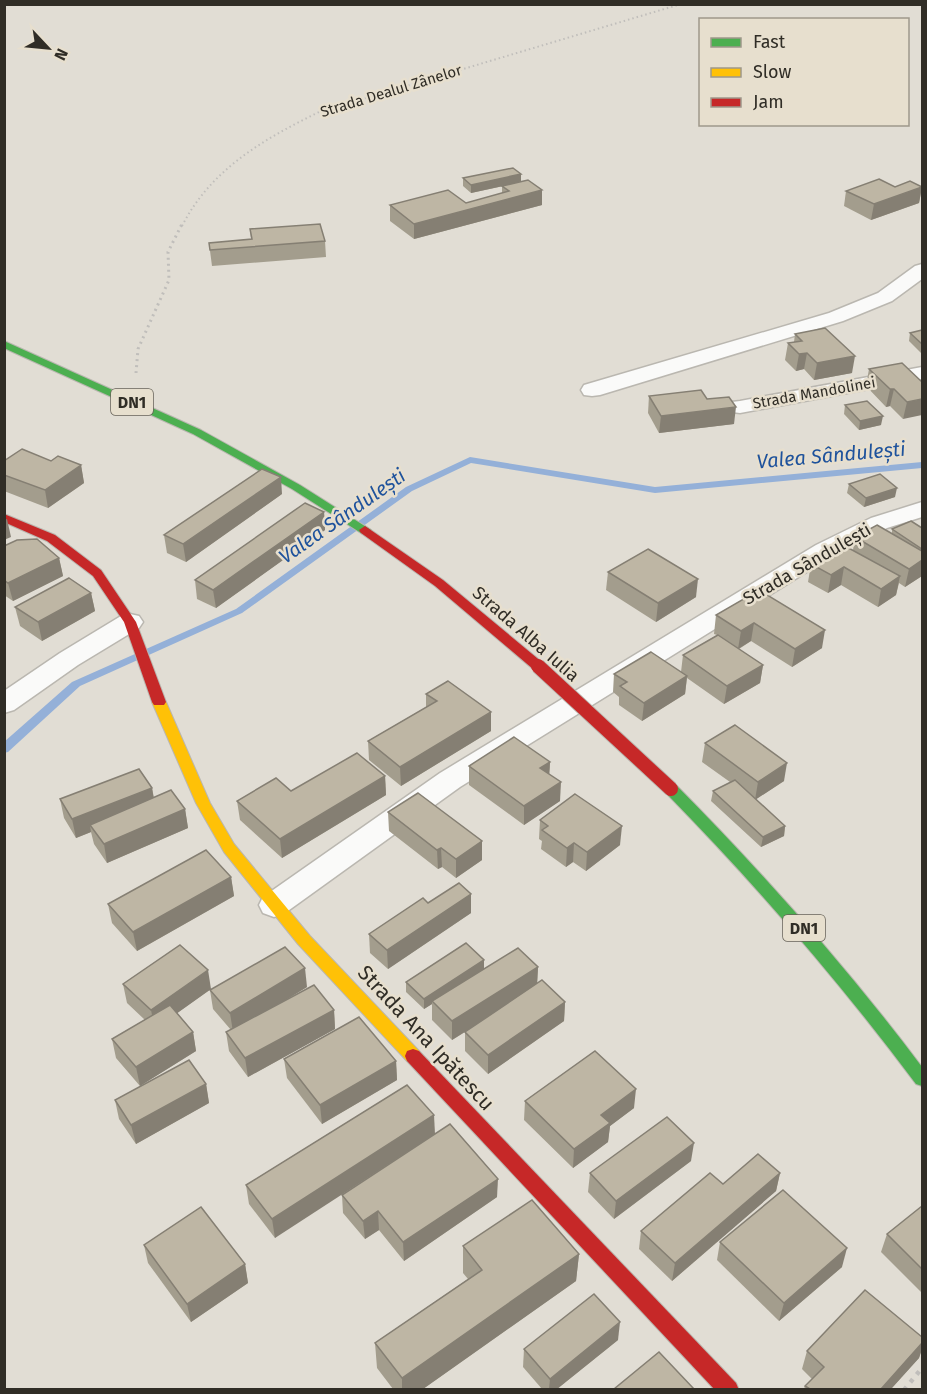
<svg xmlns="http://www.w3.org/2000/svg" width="927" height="1394" font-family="'Fira Sans',sans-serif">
  <rect width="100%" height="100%" fill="#e1ddd4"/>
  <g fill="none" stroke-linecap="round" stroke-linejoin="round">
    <polygon fill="#94b0d8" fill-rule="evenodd" points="470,457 655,487 922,462 922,468 655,493 471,463 412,491 242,613 80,686 8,752 4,753 4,742 72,682 236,609 406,487"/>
    <defs>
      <g id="street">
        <polygon points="922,264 922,279 892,301 843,321 600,395 592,396 584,395 581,390 584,385 829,313 878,293 915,266"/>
        <polygon points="922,367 922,379 740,413 732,412 729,407 732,402 740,401"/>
        <polygon points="922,502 922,517 887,528 834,555 460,787 285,913 274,917 263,913 259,905 263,897 440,773 816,545 871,518"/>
        <polygon points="130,614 139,616 143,622 139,628 78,665 14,710 4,713 4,691 60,653 121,616"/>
      </g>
      <g id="fast">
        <polygon points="4,341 201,430 300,485 371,530 365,534 361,533 292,489 193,434 4,348"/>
        <path d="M671,784l5,1c88,89 171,182 246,282v19l-6,-2c-77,-103 -160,-199 -250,-291l-2,-4 2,-4z"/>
      </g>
      <polygon id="slow" points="159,698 166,702 210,803 234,844 310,936 419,1051 421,1056 419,1061 413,1063 407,1061 298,944 224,852 196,803 152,702"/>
      <g id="jam">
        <polygon points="4,514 55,535 101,570 136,622 166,702 164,705 154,705 152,702 124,622 93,576 47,541 4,522"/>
        <polygon points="365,526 443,580 543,663 545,666 543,669 533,669 435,586 361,533 359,530"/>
        <polygon points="413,1049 419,1051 736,1383 739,1390 715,1390 407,1061 405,1056 407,1051"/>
      </g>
    </defs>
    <use href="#street" stroke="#bab7b0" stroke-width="3"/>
    <use href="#fast" stroke="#bab7b0" stroke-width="2"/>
    <use href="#slow" stroke="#bab7b0" stroke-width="2"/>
    <use href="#jam" stroke="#bab7b0" stroke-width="2"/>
    <path stroke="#c0bebb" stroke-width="2" stroke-dasharray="1.5 3" stroke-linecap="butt" d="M182,226c29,-57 82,-87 137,-114l362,-108"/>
    <polyline stroke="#c0bebb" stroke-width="3" stroke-dasharray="2 4" stroke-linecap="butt" points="136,373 138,349 169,280 168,252 182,224"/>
    <polyline stroke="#c0bebb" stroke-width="4.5" stroke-dasharray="4 6" stroke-linecap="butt" points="904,1390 922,1368"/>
    <use href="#street" fill="#fafaf9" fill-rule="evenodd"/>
    <use href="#fast" fill="#4caf50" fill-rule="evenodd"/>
    <use href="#slow" fill="#ffc107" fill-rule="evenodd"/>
    <use href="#jam" fill="#c62828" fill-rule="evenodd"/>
    <defs>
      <polyline id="jam-bridge" points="538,666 671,789"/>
    </defs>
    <use href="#jam-bridge" stroke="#bab7b0" stroke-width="16" stroke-linecap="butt"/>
    <use href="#jam-bridge" stroke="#c62828" stroke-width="14"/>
  </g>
  <g fill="#a39d8d">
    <polygon points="521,174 521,182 542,190 542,205 414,239 390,221 390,205 466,203 502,193 502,186 508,185 471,193 463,186 463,178"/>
    <polygon points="922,187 919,203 871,220 844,206 846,191"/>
    <polygon points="250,229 325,241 326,257 212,266 209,243 251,239"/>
    <polygon points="922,330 922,354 909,341 910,333"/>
    <polygon points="795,334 852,373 814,380 804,369 796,371 785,360 788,343 794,342"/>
    <polygon points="869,369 922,382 903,419 890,406 886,407 866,386"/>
    <polygon points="649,396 707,399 734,424 659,433 648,413"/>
    <polygon points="845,405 881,425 859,430 844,414"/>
    <polygon points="4,461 51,461 81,465 84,483 48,508 4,491"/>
    <polygon points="849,484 895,497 864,507 847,493"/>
    <polygon points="282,494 186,562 167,553 164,535"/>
    <polygon points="324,512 325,530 216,608 197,599 195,580"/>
    <polygon points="922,528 922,576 905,587 899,583 896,595 878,607 841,585 828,593 808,582 811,564 853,550 855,537 892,533 892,529"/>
    <polygon points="4,546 59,558 63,576 13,601 4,595"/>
    <polygon points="608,572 696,597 656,622 606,590"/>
    <polygon points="759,590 822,648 792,667 751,641 739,649 763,665 760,683 724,704 687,678 685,694 642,721 619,705 619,697 613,692 614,674 681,672 683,655 717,635 714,634 716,615"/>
    <polygon points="91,593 95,611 42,641 20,626 15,607"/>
    <polygon points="426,694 491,731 401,786 369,760 368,741 426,707"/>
    <polygon points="705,743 784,781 756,799 785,826 784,836 761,847 711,801 713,791 730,782 702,762"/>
    <polygon points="550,762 549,774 560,801 524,825 469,785 469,766"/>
    <polygon points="385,776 386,795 282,858 240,820 237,801"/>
    <polygon points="152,788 154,798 185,809 188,828 107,863 94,844 91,832 76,838 64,818 60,799"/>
    <polygon points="388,812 482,841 482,860 456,878 442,867 438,869 389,831"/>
    <polygon points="540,820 620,845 586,871 573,862 566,867 541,849 542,841 539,839"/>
    <polygon points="231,877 234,896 137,951 112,923 108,904"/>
    <polygon points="471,894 471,913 388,969 370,953 369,934 428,903"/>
    <polygon points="484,960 484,969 538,967 537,984 565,1002 564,1021 488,1074 465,1051 465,1032 452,1040 432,1020 432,1004 424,1009 406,992 406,982"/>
    <polygon points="123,984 211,989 177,1013 193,1032 196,1051 140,1086 116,1058 112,1039 145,1020 127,1003"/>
    <polygon points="307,987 279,1004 334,1010 335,1029 248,1077 229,1051 226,1032 231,1030 213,1009 210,990"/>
    <polygon points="284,1059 396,1061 397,1080 322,1124 287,1078"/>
    <polygon points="206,1084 209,1103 136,1144 119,1119 115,1100"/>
    <polygon points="407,1085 275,1238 249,1204 246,1185"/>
    <polygon points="525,1101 634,1108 610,1126 608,1142 573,1168 524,1120"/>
    <polygon points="691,1161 614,1219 588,1192 590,1173"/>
    <polygon points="780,1173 776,1191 672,1281 639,1249 641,1231"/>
    <polygon points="342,1195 497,1197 404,1261 379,1230 365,1239 343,1213"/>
    <polygon points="922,1206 922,1293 881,1252 887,1234"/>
    <polygon points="720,1242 842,1267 779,1321 717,1260"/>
    <polygon points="144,1245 245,1264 248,1283 191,1322 148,1263"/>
    <polygon points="463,1246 579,1254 576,1281 423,1389 393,1389 377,1368 375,1343 468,1279 463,1273"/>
    <polygon points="922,1337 922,1349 919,1358 891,1389 804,1389 805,1386 812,1379 802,1369 807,1351"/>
    <polygon points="618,1340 557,1389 542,1389 523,1367 524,1349"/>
  </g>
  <g fill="#857f73">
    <polygon points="521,174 521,182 471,193 471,185"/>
    <polygon points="922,187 919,203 871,220 874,204"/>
    <polygon points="542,190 542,205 414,239 414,224"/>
    <polygon points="807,353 804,369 796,371 799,354"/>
    <polygon points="855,356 852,373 814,380 817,363"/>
    <polygon points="890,389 894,389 890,406 886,407"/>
    <polygon points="922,399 922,415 903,419 907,402"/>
    <polygon points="736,407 734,424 659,433 661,416"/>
    <polygon points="883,416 881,425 859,430 860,421"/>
    <polygon points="81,465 84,483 48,508 45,490"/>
    <polygon points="281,477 282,494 186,562 183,544"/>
    <polygon points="897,488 895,497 864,507 866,498"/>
    <polygon points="324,512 325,530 216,608 213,590"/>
    <polygon points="7,519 11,537 4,540 4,520"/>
    <polygon points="59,558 63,576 13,601 8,583"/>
    <polygon points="922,560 922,576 905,587 909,569"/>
    <polygon points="844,567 841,585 828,593 831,575"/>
    <polygon points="900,576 896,595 878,607 881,589"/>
    <polygon points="698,579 696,597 656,622 658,603"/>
    <polygon points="91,593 95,611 42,641 38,622"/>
    <polygon points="754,623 751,641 738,649 741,631"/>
    <polygon points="825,630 822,648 792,667 795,649"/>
    <polygon points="763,665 760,683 724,704 727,686"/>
    <polygon points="687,676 685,694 642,721 644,703"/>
    <polygon points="491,712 491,731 401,786 400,767"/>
    <polygon points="550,762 549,780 540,768"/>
    <polygon points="787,763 784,781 755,800 758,782"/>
    <polygon points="385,776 386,795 282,858 280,839"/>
    <polygon points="561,782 560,801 524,825 524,806"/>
    <polygon points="152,788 155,807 90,825 91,832 76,838 72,819"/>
    <polygon points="185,809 188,828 107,863 104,844"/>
    <polygon points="622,826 620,845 586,871 587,852"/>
    <polygon points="785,826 784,836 761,847 763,837"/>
    <polygon points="482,841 482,860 456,878 456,859"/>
    <polygon points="574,843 573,862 566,867 567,848"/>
    <polygon points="441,848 442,867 438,869 437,850"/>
    <polygon points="231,877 234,896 137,951 133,932"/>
    <polygon points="471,894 471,913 388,969 387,950"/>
    <polygon points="484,960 484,969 432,1001 432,1004 424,1009 424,999"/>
    <polygon points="538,967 537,986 452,1040 452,1021"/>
    <polygon points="305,968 307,987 233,1032 230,1013"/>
    <polygon points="208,970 211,989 155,1029 151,1010"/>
    <polygon points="565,1002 564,1021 488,1074 488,1055"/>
    <polygon points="334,1010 335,1029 248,1077 245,1058"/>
    <polygon points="193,1032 196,1051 140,1086 136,1067"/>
    <polygon points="396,1061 397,1080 322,1124 320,1105"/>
    <polygon points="206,1084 209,1103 136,1144 131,1125"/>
    <polygon points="636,1089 634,1108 610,1126 608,1142 573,1168 574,1149 601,1115"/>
    <polygon points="434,1115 435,1134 275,1238 272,1219"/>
    <polygon points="694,1143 691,1161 614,1219 616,1201"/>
    <polygon points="780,1173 776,1191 672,1281 675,1263"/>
    <polygon points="498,1179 497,1197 404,1261 403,1242"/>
    <polygon points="378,1211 379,1230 365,1239 363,1221"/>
    <polygon points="847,1248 842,1267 779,1321 784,1303"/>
    <polygon points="579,1254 576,1281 423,1389 402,1389 402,1378"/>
    <polygon points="245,1264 248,1283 191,1322 187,1304"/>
    <polygon points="620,1322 618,1340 557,1389 549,1389 550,1379"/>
    <polygon points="922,1343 922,1349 919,1358 891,1389 881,1389"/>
  </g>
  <g fill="#beb6a4" stroke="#857f73" stroke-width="1.5">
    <polygon points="513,168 521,174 471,185 463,178"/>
    <polygon points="879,179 895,187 910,181 922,187 874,204 846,191"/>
    <polygon points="528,180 542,190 414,224 390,205 448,190 466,203 509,191 502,186"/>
    <polygon points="320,224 325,241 210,250 209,243 252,239 250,229"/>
    <polygon points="825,328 855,356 817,363 807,353 799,354 788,343 802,341 795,334"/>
    <polygon points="922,330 922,344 910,333"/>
    <polygon points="902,363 922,382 922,399 907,402 894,389 890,389 869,369"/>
    <polygon points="701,390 707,399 729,397 736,407 661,416 649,396"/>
    <polygon points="867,401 883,416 860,421 845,405"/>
    <polygon points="22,449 51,461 58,456 81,465 45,490 4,475 4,461"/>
    <polygon points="262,469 281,477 183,544 164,535"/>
    <polygon points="880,474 897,488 866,498 849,484"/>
    <polygon points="305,503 324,512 213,590 195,580"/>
    <polygon points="911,521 922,528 922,549 892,529"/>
    <polygon points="877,525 922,551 922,560 909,569 855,537"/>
    <polygon points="37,539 59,558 8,583 4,580 4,546 17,540"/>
    <polygon points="843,545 900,576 881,589 844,567 831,575 811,564"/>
    <polygon points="648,549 698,579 658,603 608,572"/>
    <polygon points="69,578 91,593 38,622 15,607"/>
    <polygon points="759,590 825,630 795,649 754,623 741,631 716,615"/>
    <polygon points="718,635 763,665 727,686 683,655"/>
    <polygon points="651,652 687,676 644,703 620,686 627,682 614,674"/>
    <polygon points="448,681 491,712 400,767 368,741 437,701 426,694"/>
    <polygon points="735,725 787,763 758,782 705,743"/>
    <polygon points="514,737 550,762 540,768 561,782 524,806 469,766"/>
    <polygon points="357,753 385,776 280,839 237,801 276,778 291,791"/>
    <polygon points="139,769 152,788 72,819 60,799"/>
    <polygon points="735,780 785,826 763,837 713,791"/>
    <polygon points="171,790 185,809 104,844 90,825"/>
    <polygon points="418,793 482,841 456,859 441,848 437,850 388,812"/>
    <polygon points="575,794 622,826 587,852 574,843 567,848 542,830 548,826 540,820"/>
    <polygon points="206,850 231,877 133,932 108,904"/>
    <polygon points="459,883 471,894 387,950 369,934 423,898 428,903"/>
    <polygon points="466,943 484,960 424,999 406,982"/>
    <polygon points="180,945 208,970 151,1010 123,984"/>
    <polygon points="285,947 305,968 230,1013 210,990"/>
    <polygon points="518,948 538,967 452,1021 432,1001"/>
    <polygon points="542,980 565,1002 488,1055 465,1032"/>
    <polygon points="314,985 334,1010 245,1058 226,1032"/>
    <polygon points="170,1005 193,1032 136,1067 112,1039"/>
    <polygon points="359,1017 396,1061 320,1105 284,1059"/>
    <polygon points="595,1051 636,1089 601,1115 610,1123 574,1149 525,1101"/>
    <polygon points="189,1060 206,1084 131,1125 115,1100"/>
    <polygon points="407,1085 434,1115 272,1219 246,1185"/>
    <polygon points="667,1117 694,1143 616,1201 590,1173"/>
    <polygon points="450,1124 498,1179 403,1242 378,1211 363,1221 342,1195"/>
    <polygon points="758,1154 780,1173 675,1263 641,1231 710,1173 723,1184"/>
    <polygon points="783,1190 847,1248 784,1303 720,1242"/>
    <polygon points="532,1200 579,1254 402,1378 375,1343 482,1270 463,1246"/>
    <polygon points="922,1206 922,1269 887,1234"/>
    <polygon points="201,1207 245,1264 187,1304 144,1245"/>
    <polygon points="865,1290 922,1337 922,1343 881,1389 810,1389 805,1386 824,1367 807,1351"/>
    <polygon points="594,1294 620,1322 550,1379 524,1349"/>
    <polygon points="659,1352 694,1389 614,1389"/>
  </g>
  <g text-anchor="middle" stroke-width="5" stroke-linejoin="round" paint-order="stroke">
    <g font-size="15" fill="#302d26" stroke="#e7dfce">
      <text transform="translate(391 91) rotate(-17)" y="5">Strada Dealul Zânelor</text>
      <text transform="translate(814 393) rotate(-10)" y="5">Strada Mandolinei</text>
    </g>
    <g fill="#e7dfce" stroke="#676258" stroke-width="1.5">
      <rect x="111" y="389" width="42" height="26" rx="4.5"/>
      <rect x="783" y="915" width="42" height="26" rx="4.5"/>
    </g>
    <g font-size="16" font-weight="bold" fill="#302d26">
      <text x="132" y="408">DN1</text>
      <text x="804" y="934">DN1</text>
    </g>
    <g font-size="18" fill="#302d26" stroke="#e7dfce">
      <text transform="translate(807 564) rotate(-30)" y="6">Strada Sândulești</text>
      <text transform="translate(526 634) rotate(41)" y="6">Strada Alba Iulia</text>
    </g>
    <g font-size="20" font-style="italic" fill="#1e529c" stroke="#e7dfce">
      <text transform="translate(831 455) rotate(-5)" y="7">Valea Sândulești</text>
      <text transform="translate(342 516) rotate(-35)" y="7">Valea Sândulești</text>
    </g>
    <g font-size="21" fill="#302d26" stroke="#e7dfce">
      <text transform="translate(426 1038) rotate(47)" y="7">Strada Ana Ipătescu</text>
    </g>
  </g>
  <rect width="927" height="1394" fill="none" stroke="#302d26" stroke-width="12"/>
  <rect x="699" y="18" width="210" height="108" fill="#e7dfce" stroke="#9e988b" stroke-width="1.5"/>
  <rect x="711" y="38" width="30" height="9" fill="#4caf50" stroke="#9e988b" stroke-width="1.5"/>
  <text x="753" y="48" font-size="18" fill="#302d26">Fast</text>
  <rect x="711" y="68" width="30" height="9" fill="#ffc107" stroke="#9e988b" stroke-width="1.5"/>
  <text x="753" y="78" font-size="18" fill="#302d26">Slow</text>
  <rect x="711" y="98" width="30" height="9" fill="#c62828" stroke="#9e988b" stroke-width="1.5"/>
  <text x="753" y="108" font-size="18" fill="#302d26">Jam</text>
  <g transform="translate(48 48) rotate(116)" stroke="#e7dfce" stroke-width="4.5" paint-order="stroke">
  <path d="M0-4.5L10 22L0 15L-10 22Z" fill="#302d26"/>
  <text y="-9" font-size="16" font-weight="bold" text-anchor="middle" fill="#302d26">N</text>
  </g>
</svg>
